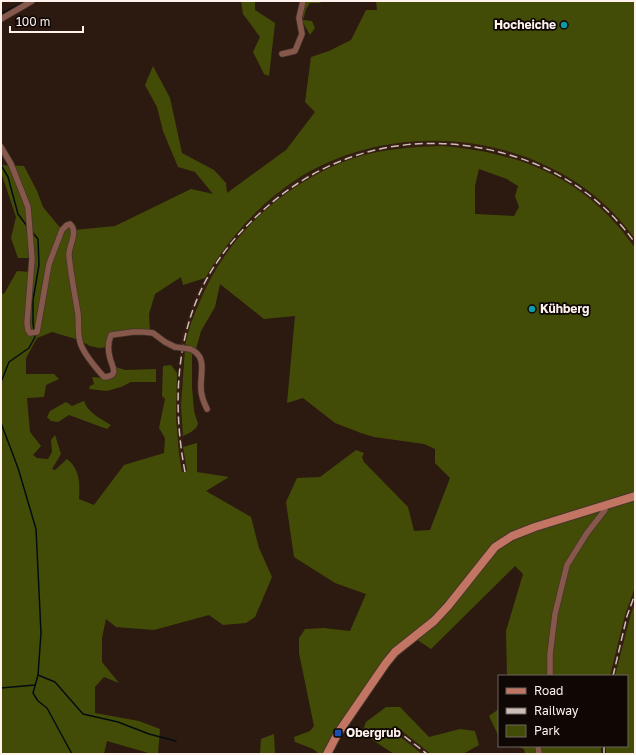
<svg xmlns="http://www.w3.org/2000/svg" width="636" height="755" font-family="'Golos Text',sans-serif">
  <rect width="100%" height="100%" fill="#2c1a11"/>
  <g fill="#361f12">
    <polygon points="414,141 441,141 477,144 498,148 544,164 565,175 601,201 618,218 631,233 635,239 635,248 614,221 597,205 563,180 542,169 497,153 476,149 441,146 396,148 355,158 318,174 300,184 281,197 254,221 238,238 223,258 202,295 193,316 186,340 183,364 181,389 181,417 184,454 187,471 182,472 179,454 175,405 181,339 189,315 197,293 202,282 219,255 234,235 251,217 278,193 297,179 333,161 353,153 396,143"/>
    <polygon points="635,587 635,602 630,617 615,676 610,676 625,615"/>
    <polygon points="397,727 413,740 431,754 422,754 409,744 393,730"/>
  </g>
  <g fill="#434c07" fill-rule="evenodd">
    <polygon points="241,1 255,1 255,10 275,23 269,76 264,74 253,52 260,37 243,14"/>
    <polygon points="305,1 322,1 320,3 310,3 306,9 303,20 312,21 315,28 310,35 302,21"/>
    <path d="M376,1h259v238c-74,-105 -232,-127 -338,-60 -38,25 -69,60 -92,99l-22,7 -2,-8 -26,17 -6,20 1,18 -39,3 -5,12 -7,1 -9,-2 -11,-6 -27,-8 -15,6 -11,20v16h28l5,5 -13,6 -2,12 -17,1 3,34 11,14 -8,9 4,3 11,1 4,-7 -1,-12 4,-5 6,19 -9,15 3,1 12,-11c13,10 13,25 12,40l15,6 30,-40 40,-12 1,-15 -6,-10 6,-29 -3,-3 1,-30 8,-1 6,8 -1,45 3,36 3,18 5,-1 -4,-24 14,-4v29l32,5 -23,14 45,26 8,31 13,29 -17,40 -9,6 -23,2 -14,-10 -55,15 -38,-3 -10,-8 -4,19v24l17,21 -15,-6 -9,10v26l44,8 21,8 -2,25h-6l-45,-13 -3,13h-103v-461l3,1 13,-23 13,1 1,-14h-13l-7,-20 5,-21 -15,-45v-7l23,1 13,25 6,16 19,23 5,-6 7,6 41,-4 76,-37 22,5 -18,-22 -17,-5 -15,-36 -6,-24 -12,-22 8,-19 17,32 12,55 32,17 12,13 1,10 59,-43 29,-38 -10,-10 6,-45 18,-6 22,-11 15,-30h11z"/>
    <path d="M441,146c81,6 147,34 194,102v339l-10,28 -15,61h-103l-1,-45 17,-57 -8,-8 -84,83 -18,-12 -9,8 -77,109h-10v-2l-4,-3 -18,-7 -1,-5 16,-6 4,-5 -15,-73v-15l6,-9 19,-1 26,3 16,-37 -31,-11 -41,-26 -8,-55 11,-24 23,-1 36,-27 8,3 -2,4 2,5 44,45 6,24 16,-1 20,-52 -15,-15v-14l-11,-5 -50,-7 -13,-4 -26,-10 -32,-25 -16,5 8,-87 -31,3 -44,-35 -5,23 -14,24 -5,18 -11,-2c2,-14 7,-28 13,-41 27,-69 86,-124 156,-148 28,-9 57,-11 87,-12zM479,169l28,10 11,7 -3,10 4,11 -5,9 -39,-2v-28z"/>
    <polygon points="185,349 189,350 192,354 192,387 194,411 198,424 196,428 191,432 183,436 181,405"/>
    <polygon points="116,367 125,370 156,369 156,382 131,382 121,387 107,391 89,389 90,386 94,384 92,377 102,378 116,373"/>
    <path d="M84,401c3,11 17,18 27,24l-4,4 -38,-14 -11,7 -7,-1 -4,-4 3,-6 16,-9 6,4z"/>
    <polygon points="635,602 635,754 606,754 606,746 627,746 627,676 615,676 630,617"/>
    <polygon points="386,707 400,707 429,737 460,729 475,731 479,745 463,754 431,754 397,727 393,731 422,754 394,754 362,733 366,722"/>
    <polygon points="499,709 499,737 489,716"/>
    <polygon points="274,734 275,754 260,754 261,739"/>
    <polygon points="515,746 601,746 601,754 525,754 524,749"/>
  </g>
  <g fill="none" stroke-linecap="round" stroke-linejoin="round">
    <g stroke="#030d0f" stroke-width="1.5">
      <polyline points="1,14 26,1"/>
      <polyline points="1,165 8,177 18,214 27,226"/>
      <polyline points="1,382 9,362 29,348 35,337 33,323 33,300 39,265 38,239 32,232"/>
      <polyline points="1,423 18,468 36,529 41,633 38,675 33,693 38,701 47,708 72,754"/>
      <polyline points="38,675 55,682 83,714 118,722 149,734 176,741"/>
      <polyline points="1,688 35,685"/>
    </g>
    <defs>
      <g id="street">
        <polyline points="1,19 32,1"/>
        <polyline points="282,54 295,51 302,34 299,18 303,1"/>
        <path d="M1,147l10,17 17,43 4,52 -5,64 1,7 2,3 7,-1 12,-68 13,-34 5,-5 3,-1c9,8 -2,22 -1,32 2,20 6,39 9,58 1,10 -1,21 3,31 5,12 15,23 23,32 16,-1 8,-10 6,-19 -2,-7 -2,-16 1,-23l22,-3h11l9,1 12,9 10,5"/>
        <path d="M190,349c18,7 10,25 11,39 0,7 3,15 6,21"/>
        <polyline points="550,676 550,654 555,614 567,565 587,533 605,510 605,505"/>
        <polyline points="538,746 539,754"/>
      </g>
      <polyline id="secondary" points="327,754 338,733 386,663 395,652 434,621 448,606 495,547 512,536 535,527 635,496"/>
    </defs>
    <use href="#street" stroke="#45342b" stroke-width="7"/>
    <use href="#secondary" stroke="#45342b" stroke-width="10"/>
    <use href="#street" stroke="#86574b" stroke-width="5.5"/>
    <use href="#secondary" stroke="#c17562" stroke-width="8"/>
    <g stroke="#cdbfb8" stroke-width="1.5" stroke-dasharray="8 4" stroke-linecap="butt">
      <path d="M185,472c-12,-63 -10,-131 19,-188 14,-27 33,-50 55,-70 71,-67 164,-87 257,-57 48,15 90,45 119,86"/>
      <polyline points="613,676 627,616 635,594"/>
      <polyline points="395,729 427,754"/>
      <polyline points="604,746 604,754"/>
    </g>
    <defs>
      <polyline id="street-bridge" points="175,347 190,349"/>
    </defs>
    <use href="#street-bridge" stroke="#45342b" stroke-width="7" stroke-linecap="butt"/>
    <use href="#street-bridge" stroke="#86574b" stroke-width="5.5"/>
  </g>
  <g fill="#0f9aa8" stroke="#0e0704" stroke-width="1.5">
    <circle cx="564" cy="25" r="4"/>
    <circle cx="532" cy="309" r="4"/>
  </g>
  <rect fill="#1a4fb4" stroke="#0e0704" stroke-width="1.5" x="334" y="729" width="8" height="8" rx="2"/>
  <g text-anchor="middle" stroke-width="3.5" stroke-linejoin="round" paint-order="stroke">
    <g font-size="12" font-weight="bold" fill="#fff2ec" stroke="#0e0704" text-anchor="start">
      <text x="556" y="29" text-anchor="end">Hocheiche</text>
      <text x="540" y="313">Kühberg</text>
      <text x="346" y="737">Obergrub</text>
    </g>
  </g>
  <rect width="636" height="755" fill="none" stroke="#fff2ec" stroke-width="4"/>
  <rect x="498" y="675" width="130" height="72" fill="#0e0704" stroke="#6e6561"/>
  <rect x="506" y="688" width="20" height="6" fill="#c17562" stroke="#6e6561"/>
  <text x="534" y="695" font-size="12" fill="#fff2ec">Road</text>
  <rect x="506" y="708" width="20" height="6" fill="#cdbfb8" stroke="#6e6561"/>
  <text x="534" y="715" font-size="12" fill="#fff2ec">Railway</text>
  <rect x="506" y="725" width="20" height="12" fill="#434c07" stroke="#6e6561"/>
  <text x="534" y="735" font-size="12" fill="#fff2ec">Park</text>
  <path d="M10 26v6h73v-6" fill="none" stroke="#fff2ec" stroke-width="2"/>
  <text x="16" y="26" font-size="12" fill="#fff2ec" stroke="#0e0704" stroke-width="3" paint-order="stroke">100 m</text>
</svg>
